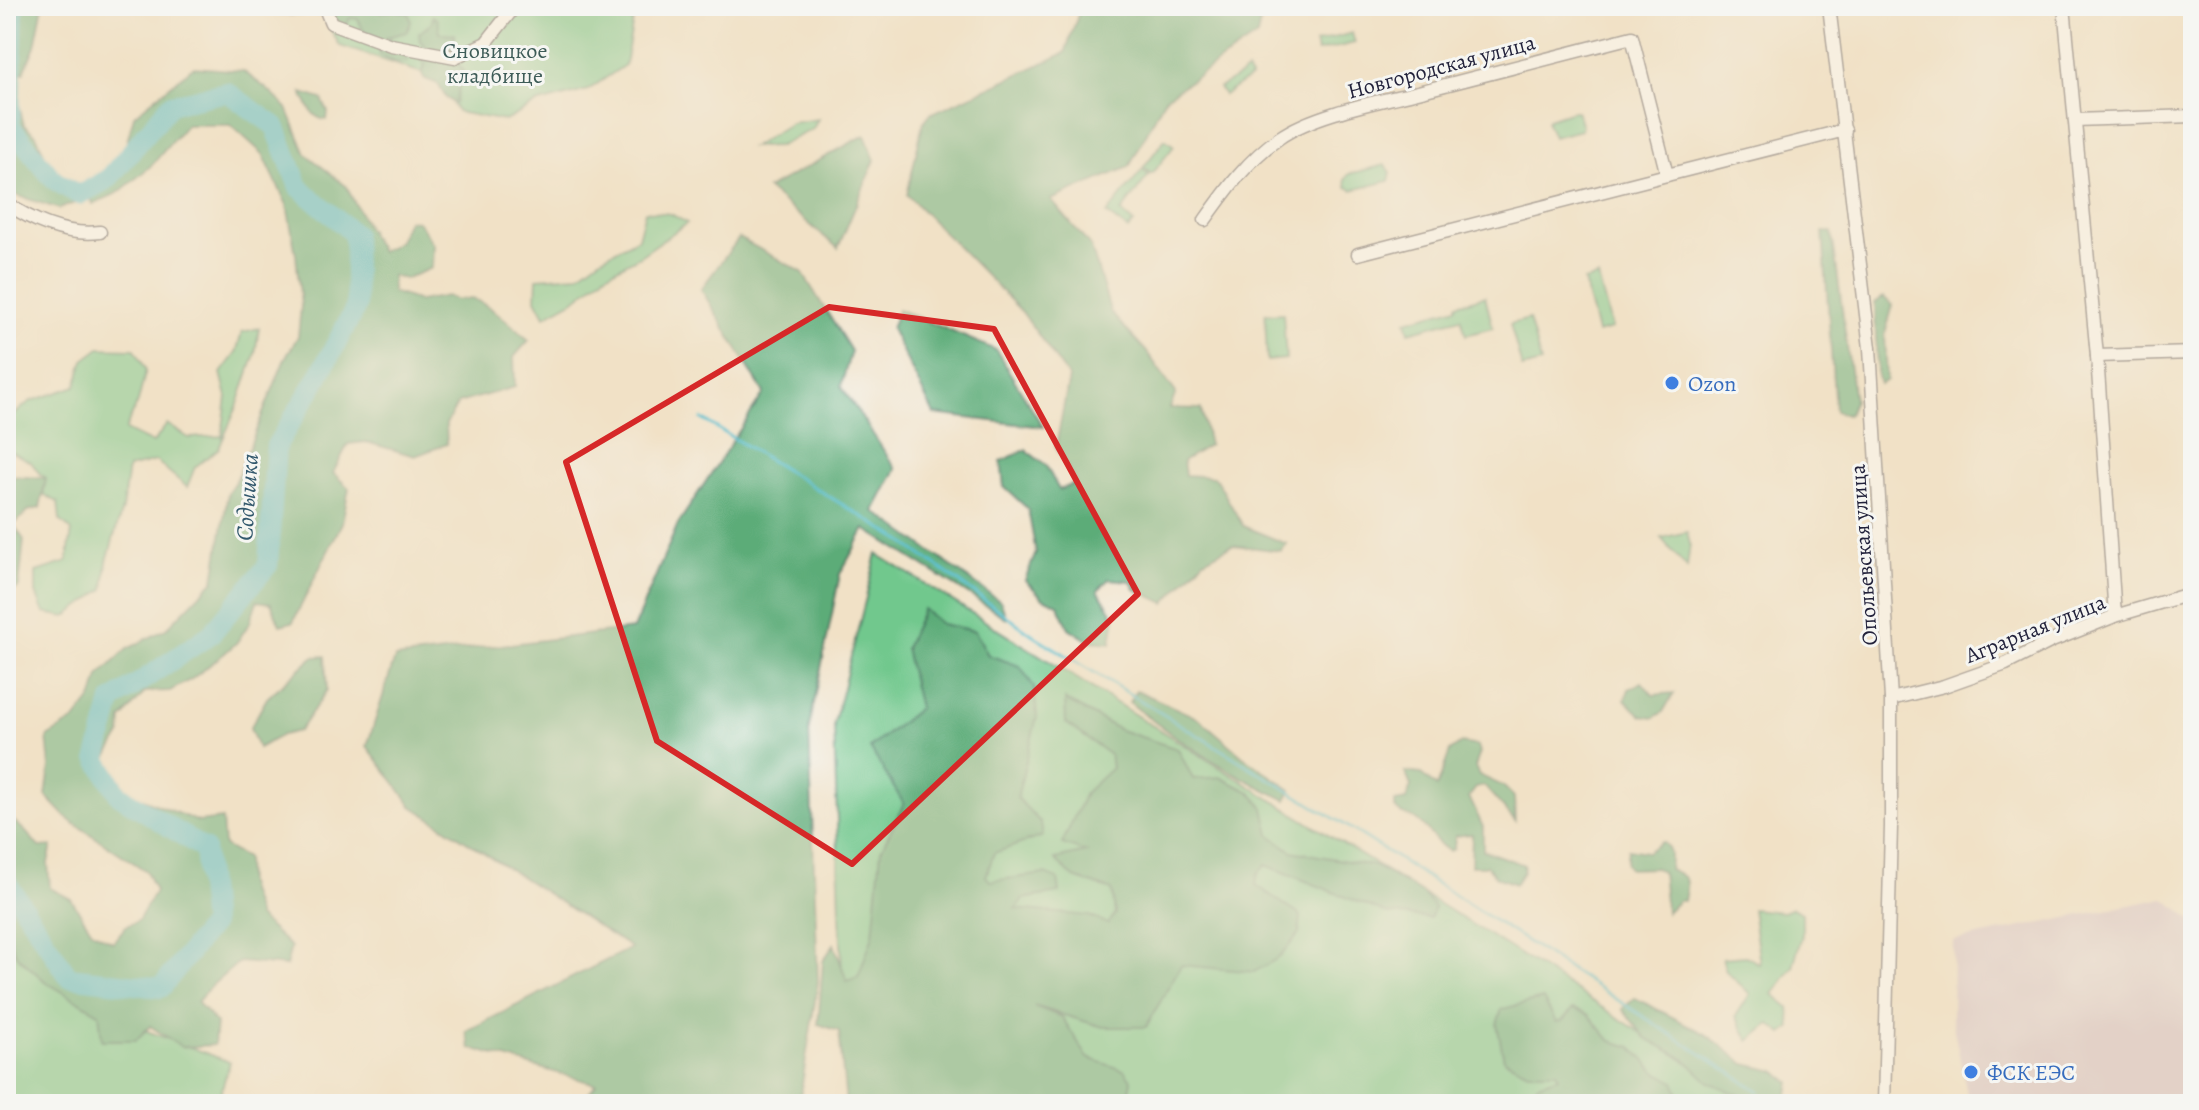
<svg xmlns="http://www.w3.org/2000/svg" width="2199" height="1110" font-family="Alegreya,serif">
  <rect width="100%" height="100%" fill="#f6f6f2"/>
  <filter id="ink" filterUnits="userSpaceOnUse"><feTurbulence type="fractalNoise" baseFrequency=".0125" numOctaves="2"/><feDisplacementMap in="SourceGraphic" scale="16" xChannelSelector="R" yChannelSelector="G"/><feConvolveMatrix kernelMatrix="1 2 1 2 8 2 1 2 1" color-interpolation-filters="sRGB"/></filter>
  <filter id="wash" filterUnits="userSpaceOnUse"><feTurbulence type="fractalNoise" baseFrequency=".006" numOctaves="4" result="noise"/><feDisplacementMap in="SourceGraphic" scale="32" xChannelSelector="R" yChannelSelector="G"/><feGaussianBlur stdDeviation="1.8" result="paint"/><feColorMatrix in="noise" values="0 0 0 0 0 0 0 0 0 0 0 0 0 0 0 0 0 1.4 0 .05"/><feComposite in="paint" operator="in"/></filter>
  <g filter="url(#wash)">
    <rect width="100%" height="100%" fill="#f1e1c6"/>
    <polygon fill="#d2bdc8" points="2164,898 2193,920 2193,1104 1969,1104 1952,1020 1953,941"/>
    <g fill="#71c88d" stroke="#4a7564" stroke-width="2">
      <polygon points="325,6 632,6 633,21 625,65 588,90 536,104 505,121 457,112 440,79 340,46 325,20"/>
      <polygon points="1352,33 1355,43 1317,52 1315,43"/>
      <polygon points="1247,71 1251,77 1224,95 1219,88"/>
      <polygon points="1572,111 1576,111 1582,125 1581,130 1553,137 1547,123 1548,119"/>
      <polygon points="818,119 813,129 779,146 752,147 791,123"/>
      <polygon points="1165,139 1174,146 1152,174 1143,168"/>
      <polygon points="1385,165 1391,172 1389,181 1353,190 1347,187 1345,180 1349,174"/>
      <polygon points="1142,170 1149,175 1121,212 1134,223 1128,230 1107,214"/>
      <polygon points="645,211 671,214 687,223 640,256 606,274 576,299 545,316 536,299 537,278 578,275 601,258 638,238"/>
      <polygon points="1598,277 1612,329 1597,333 1584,281"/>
      <polygon points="1485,296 1493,328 1466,335 1461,318 1409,332 1406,321 1457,307 1457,304"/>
      <polygon points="1283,313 1286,359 1267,361 1265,314"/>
      <polygon points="1529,319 1541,363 1522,368 1510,324"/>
      <polygon points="259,328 255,354 237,407 219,448 195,467 187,487 156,461 128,468 122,509 107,561 104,589 66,617 44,613 36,593 36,572 67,562 72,531 60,520 58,502 43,495 46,478 39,473 31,462 6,449 6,416 15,414 29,402 76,386 84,360 100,348 135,349 146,370 138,402 125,430 153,443 167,424 189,438 222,436 227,397 221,373 236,353 242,332"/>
      <polygon points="1687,532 1690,544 1687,568 1661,538"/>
      <polygon points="877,554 1505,945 1752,1104 846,1104 834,723"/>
      <polygon points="1792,908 1802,913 1802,935 1793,967 1773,994 1789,1007 1791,1028 1783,1034 1770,1024 1749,1041 1736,1016 1750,994 1726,971 1722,958 1746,956 1760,964 1752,909 1783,912"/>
      <polygon points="6,931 16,955 46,982 99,1013 230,1062 217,1104 6,1104"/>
    </g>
    <g fill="#5cac78" stroke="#3f675a" stroke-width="2">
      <polygon points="6,6 43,6 35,46 24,72 6,77"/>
      <polygon points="264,6 319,6 319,15 280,15"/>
      <polygon points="338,6 356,6 361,10 366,6 378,6 380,12 397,10 409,13 411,22 407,32 387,37 408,51 408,61 396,63 380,55 378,39 364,32 358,19 350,18 344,30 333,18"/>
      <polygon points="1087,6 1264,6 1257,36 1165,98 1129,167 1051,200 1091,247 1111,313 1146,351 1176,393 1170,408 1201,409 1209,445 1183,461 1185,475 1215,477 1243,526 1287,544 1281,551 1232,545 1204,560 1165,603 1135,589 1131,581 1109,579 1098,590 1115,617 1111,643 1089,641 1069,628 1058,604 1043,598 1025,580 1036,553 1028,509 1004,487 1001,461 1026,450 1046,466 1059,490 1076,483 1056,446 1069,378 1022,312 907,195 923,123 930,114 1065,53 1080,9"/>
      <polygon points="433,16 438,20 440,33 454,34 456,43 451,50 463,71 455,103 446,98 438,84 425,79 422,75 425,65 422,59 427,47 420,41 419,33 432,23"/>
      <path d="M193,67l50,4 24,18 20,19 19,46 40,32 34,66 19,-11 9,-21 10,1 15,23 -1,24 -27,11 -13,-3v16l27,9 28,-5c10,7 21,0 31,5 19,9 35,26 51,39l-15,17 1,30 -57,16 -12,21 1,20 -32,12 -49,-14 -18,2 -15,29 16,15 -7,35 -49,99 -13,3 -9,-22 -14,-2 -7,21 -13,20 -12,11 -33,26 -22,12 -25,1 -23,27 -1,16 -14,22 -9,2 21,36 24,4 56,23 23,-3 2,27 22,12 1,26 11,33 33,30 -5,19 -47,-4 -29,25 -13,15 19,21 -2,22 -32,2 -32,-21 -14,14h-34l-3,-27 -53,-31 -30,-27 -10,-24v-117l19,17 14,16 13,-1 -4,17 2,25 21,11 21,32 21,11 13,-16 12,-5 17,-30 -9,-20 -77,-51 -23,-24 4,-29 -3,-30 28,-17 18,-23 6,-21 28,-27 39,-20 48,-49 14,-88 8,-12 48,-119 14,-25 3,-30 -5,-51 -9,-50 -24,-51 -32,-29h-45l-35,41 -33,27 -25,11 -3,-9 26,-12 18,-68z"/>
      <polygon points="6,93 16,94 24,125 36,135 45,156 80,201 59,209 6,192"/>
      <path d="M302,93l20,6 6,13 -1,8c-15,-1 -19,-15 -25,-27z"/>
      <polygon points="865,135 875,160 838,248 767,189"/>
      <polygon points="1823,232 1832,232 1854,400 1848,415 1835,411"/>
      <polygon points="739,238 802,272 851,351 841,386 896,469 874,511 1001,602 1006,618 865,529 840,574 809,728 818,982 799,1104 579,1104 596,1084 470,1048 466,1031 631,948 412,806 367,746 395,658 633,629 678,524 764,393 701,289"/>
      <polygon points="1883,297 1893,305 1885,334 1887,380 1880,384 1877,375 1875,303"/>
      <polygon points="898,309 996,350 1043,427 934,414 891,329"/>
      <polygon points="6,476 46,478 40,508 28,511 14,525 24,540 19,587 6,596"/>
      <polygon points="923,609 941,624 975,631 988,655 1020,666 1034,687 1037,717 1017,798 1041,823 1043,836 994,853 986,876 990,881 1045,874 1058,879 1060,893 1023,899 1016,909 1089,916 1108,924 1115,914 1112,890 1074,878 1055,859 1086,852 1062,844 1085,793 1112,768 1110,755 1066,723 1065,700 1120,730 1178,749 1193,779 1220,777 1250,792 1264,808 1270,835 1292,851 1374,866 1422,893 1435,908 1430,918 1388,914 1266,865 1258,873 1256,885 1301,916 1299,934 1280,957 1254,972 1181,965 1146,1027 1103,1027 1034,1006 1062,1017 1088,1058 1124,1070 1132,1081 1127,1104 846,1104 839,1031 818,1024 823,961 834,944 847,981 858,977 873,935 881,850 904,804 870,748 919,708 905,648"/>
      <polygon points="325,656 327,690 299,731 282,735 258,748 250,728 267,698 313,657"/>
      <polygon points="1642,682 1653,695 1674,693 1663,712 1653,718 1642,716 1625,700 1629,689"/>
      <path d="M1136,690l64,29 43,37 48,34 -5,10c-54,-26 -111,-60 -157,-98z"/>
      <path d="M1461,743l17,3 2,6 -5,15 4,8 24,11 11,11 1,24 -31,-35 -8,2 -7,9 14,30v23l41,15 -1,7 -8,12 -19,-7 -9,-11h-16l1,-32 -17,2 -1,13 -5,2c-15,-8 -22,-25 -36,-33 -8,-4 -12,-2 -18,-10v-6l11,-2 5,-14 -6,-14 16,2 16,13 13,-36z"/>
      <path d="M1662,842c11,7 8,15 7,27 20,9 19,10 15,32h-6l-12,12 -4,-41 -6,-4 -27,1 -3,-5 2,-15 19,3z"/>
      <polygon points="1635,998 1706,1034 1745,1064 1776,1071 1790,1082 1787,1099 1791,1104 1747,1104 1741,1096 1709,1082 1686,1060 1646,1038 1622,1009"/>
      <polygon points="1543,999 1556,1022 1562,1021 1573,1009 1588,1014 1611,1041 1632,1047 1655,1071 1674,1082 1682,1102 1690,1104 1532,1104 1537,1084 1558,1077 1557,1072 1528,1072 1504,1060 1497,1024 1502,1009"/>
    </g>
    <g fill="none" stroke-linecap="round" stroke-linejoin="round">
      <polyline stroke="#4fbbca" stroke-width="3" points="702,419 899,539 1036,637 1355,831 1759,1091"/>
      <polyline stroke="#4fbbca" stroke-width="20" points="6,881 69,977 161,988 212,924 204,849 119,795 97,758 112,701 211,634 268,565 276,446 315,383 356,307 354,234 299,187 275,126 227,92 171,104 108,179 79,195 54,180 10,126 14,6"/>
    </g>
  </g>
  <g filter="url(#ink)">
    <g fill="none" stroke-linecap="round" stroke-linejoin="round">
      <defs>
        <g id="minor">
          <polyline points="324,6 331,23 391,45 455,57 486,43 515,6"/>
          <polyline points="1829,6 1870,348 1891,699 1891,826 1884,1104"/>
          <polyline points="2064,6 2097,356 2115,616"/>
          <polyline points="2075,120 2193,116"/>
          <path d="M6,203c28,19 59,33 94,29"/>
          <path d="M1205,220c22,-31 43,-60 74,-82 34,-24 98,-36 139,-46 72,-18 143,-37 214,-55l35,138 178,-45"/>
          <polyline points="1358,254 1667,175"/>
          <polyline points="2097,356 2193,353"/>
          <polyline points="1891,699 1944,686 2006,664 2052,641 2115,616 2193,593"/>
        </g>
      </defs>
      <use href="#minor" stroke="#6a656c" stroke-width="15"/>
      <use href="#minor" stroke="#fff" stroke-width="12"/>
    </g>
  </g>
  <path d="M0 0H2199V1110H0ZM829,307l165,22 144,265 -286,270 -195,-123 -91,-279z" fill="#f1e1c6" fill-opacity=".55" fill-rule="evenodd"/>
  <path fill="none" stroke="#d62828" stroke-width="6" stroke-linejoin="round" d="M829,307l165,22 144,265 -286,270 -195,-123 -91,-279z"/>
  <g fill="#3f7fe0" stroke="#f6f6f2" stroke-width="3">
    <circle cx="1672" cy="383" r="8"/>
    <circle cx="1971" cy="1072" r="8"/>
  </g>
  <g text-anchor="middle" stroke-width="6" stroke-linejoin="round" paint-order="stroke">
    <g font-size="22" fill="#3e5c58" stroke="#f6f6f2">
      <text x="495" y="58">Сновицкое<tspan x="495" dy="25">кладбище</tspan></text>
    </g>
    <g font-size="22" fill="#22223b" stroke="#f6f6f2">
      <text transform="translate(1441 66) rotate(-15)" y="8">Новгородская улица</text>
      <text transform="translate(1863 555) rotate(-94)" y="8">Опольевская улица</text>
      <text transform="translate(2035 628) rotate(-22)" y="8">Аграрная улица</text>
    </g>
    <g font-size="22" fill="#366cbe" stroke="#f6f6f2" text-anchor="start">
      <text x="1688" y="391">Ozon</text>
      <text x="1987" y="1080">ФСК ЕЭС</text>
    </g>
    <g font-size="24" font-style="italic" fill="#32586d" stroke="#f6f6f2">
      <text transform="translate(247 497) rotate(-86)" y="8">Содышка</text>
    </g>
  </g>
  <rect width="2199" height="1110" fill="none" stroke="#f6f6f2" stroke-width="32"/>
</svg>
